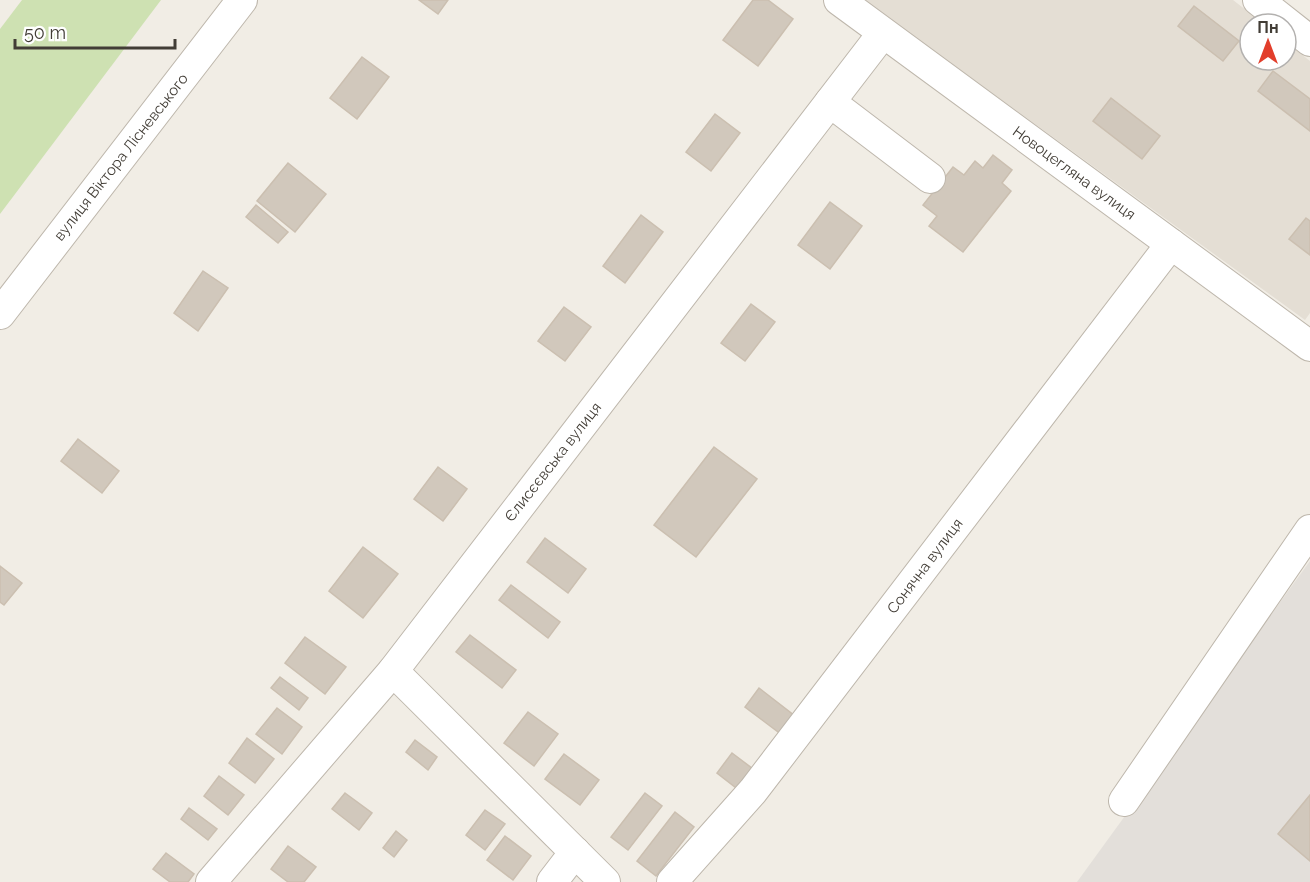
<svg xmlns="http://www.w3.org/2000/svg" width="1310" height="882" font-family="Raleway,sans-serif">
  <rect width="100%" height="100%" fill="#f1ede5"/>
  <polygon fill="#e4ded4" points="864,0 1233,0 1264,24 1250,24 1250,60 1286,60 1286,42 1310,61 1310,313 1305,320"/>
  <polygon fill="#e3dfda" points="1310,561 1310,882 1077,882"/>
  <polygon fill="#cee1b2" points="22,0 161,0 0,214 0,29"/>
  <g fill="#d1c8bc" stroke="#cbbfb0" stroke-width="1.5">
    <polygon points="419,0 448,0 438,14"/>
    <polygon points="753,0 768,0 793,19 758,66 723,40"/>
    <polygon points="1194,6 1239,41 1223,61 1178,26"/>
    <polygon points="362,57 389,77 357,119 330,98"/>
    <polygon points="1273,71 1310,99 1310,131 1258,91"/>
    <polygon points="1111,98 1160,136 1142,159 1093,121"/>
    <polygon points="715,114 740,133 711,171 686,152"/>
    <polygon points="993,155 1012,170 1002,183 1011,191 963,252 929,226 937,216 923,205 953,167 964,175 975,161 983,168"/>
    <polygon points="288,163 326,194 295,232 257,201"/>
    <polygon points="830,202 862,226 830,269 798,245"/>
    <polygon points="256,205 288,232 278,243 246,217"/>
    <polygon points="641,215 663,232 625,283 603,266"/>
    <polygon points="1306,218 1310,221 1310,255 1289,239"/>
    <polygon points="203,271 228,288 198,331 174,313"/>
    <polygon points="751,304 775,322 745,361 721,343"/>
    <polygon points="564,307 591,327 565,361 538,341"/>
    <polygon points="78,439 119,471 102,493 61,461"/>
    <polygon points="714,447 757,479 696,557 654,525"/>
    <polygon points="438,467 467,489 443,521 414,499"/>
    <polygon points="545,538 586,569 568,593 527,562"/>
    <polygon points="363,547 398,574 363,618 329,591"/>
    <polygon points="0,566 22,583 4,605 0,602"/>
    <polygon points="511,585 560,622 548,638 499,600"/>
    <polygon points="470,635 516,670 502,688 456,652"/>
    <polygon points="305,637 346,667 325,694 285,663"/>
    <polygon points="280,677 308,698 299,710 271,688"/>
    <polygon points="759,688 804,723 790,741 745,707"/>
    <polygon points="277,708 302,727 282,754 256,734"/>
    <polygon points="528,712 558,734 534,766 504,743"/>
    <polygon points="247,738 274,759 255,783 229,763"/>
    <polygon points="415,740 437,757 428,770 406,752"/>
    <polygon points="732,753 765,778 749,798 717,773"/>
    <polygon points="564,754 599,780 580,805 545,779"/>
    <polygon points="219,776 244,795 228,815 204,796"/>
    <polygon points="345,793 372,813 359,830 332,809"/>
    <polygon points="645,793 662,806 628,850 611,837"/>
    <polygon points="1310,795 1310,861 1278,834"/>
    <polygon points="189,808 217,829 208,840 181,819"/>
    <polygon points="485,810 505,824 485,850 466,835"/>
    <polygon points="675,812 694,827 656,876 637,861"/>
    <polygon points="396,831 407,840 394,857 383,848"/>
    <polygon points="505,836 531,856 513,880 487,860"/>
    <polygon points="288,846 316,867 304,882 288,882 271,869"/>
    <polygon points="166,853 194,874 188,882 170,882 153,869"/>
  </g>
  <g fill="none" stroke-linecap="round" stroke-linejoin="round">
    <defs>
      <g id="minor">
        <polyline points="839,0 1310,346"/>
        <polyline points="1258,0 1310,41"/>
        <polyline points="830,102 930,178"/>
        <polyline points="0,314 242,0"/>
        <polyline points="393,671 605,882"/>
        <polyline points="1124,801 1310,530"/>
        <polyline points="211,882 393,671 883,33"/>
        <polyline points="552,882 575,852"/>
        <polyline points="672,882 753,791 1171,244"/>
      </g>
    </defs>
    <use href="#minor" stroke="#beb7ac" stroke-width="32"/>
    <use href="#minor" stroke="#fff" stroke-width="30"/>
  </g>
  <g text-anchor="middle" stroke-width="6" stroke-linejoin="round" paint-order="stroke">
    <g font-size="15" fill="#423d36" stroke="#fff">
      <text transform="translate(121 157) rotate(-52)" y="5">вулиця Віктора Лісневського</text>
      <text transform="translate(1074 173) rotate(36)" y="5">Новоцегляна вулиця</text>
      <text transform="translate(553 462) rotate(-52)" y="5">Єлисєєвська вулиця</text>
      <text transform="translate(925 566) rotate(-53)" y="5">Сонячна вулиця</text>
    </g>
  </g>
  <g transform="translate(1268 42)"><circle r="28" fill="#ffffff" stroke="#b3b1af" stroke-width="1.5"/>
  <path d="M0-4.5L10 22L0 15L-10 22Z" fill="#e23e2b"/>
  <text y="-9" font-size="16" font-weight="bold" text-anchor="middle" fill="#423d36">Пн</text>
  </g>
  <path d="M15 39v9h160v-9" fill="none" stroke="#423d36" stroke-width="3"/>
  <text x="24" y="39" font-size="18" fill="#423d36" stroke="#ffffff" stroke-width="4.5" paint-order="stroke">50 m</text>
</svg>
